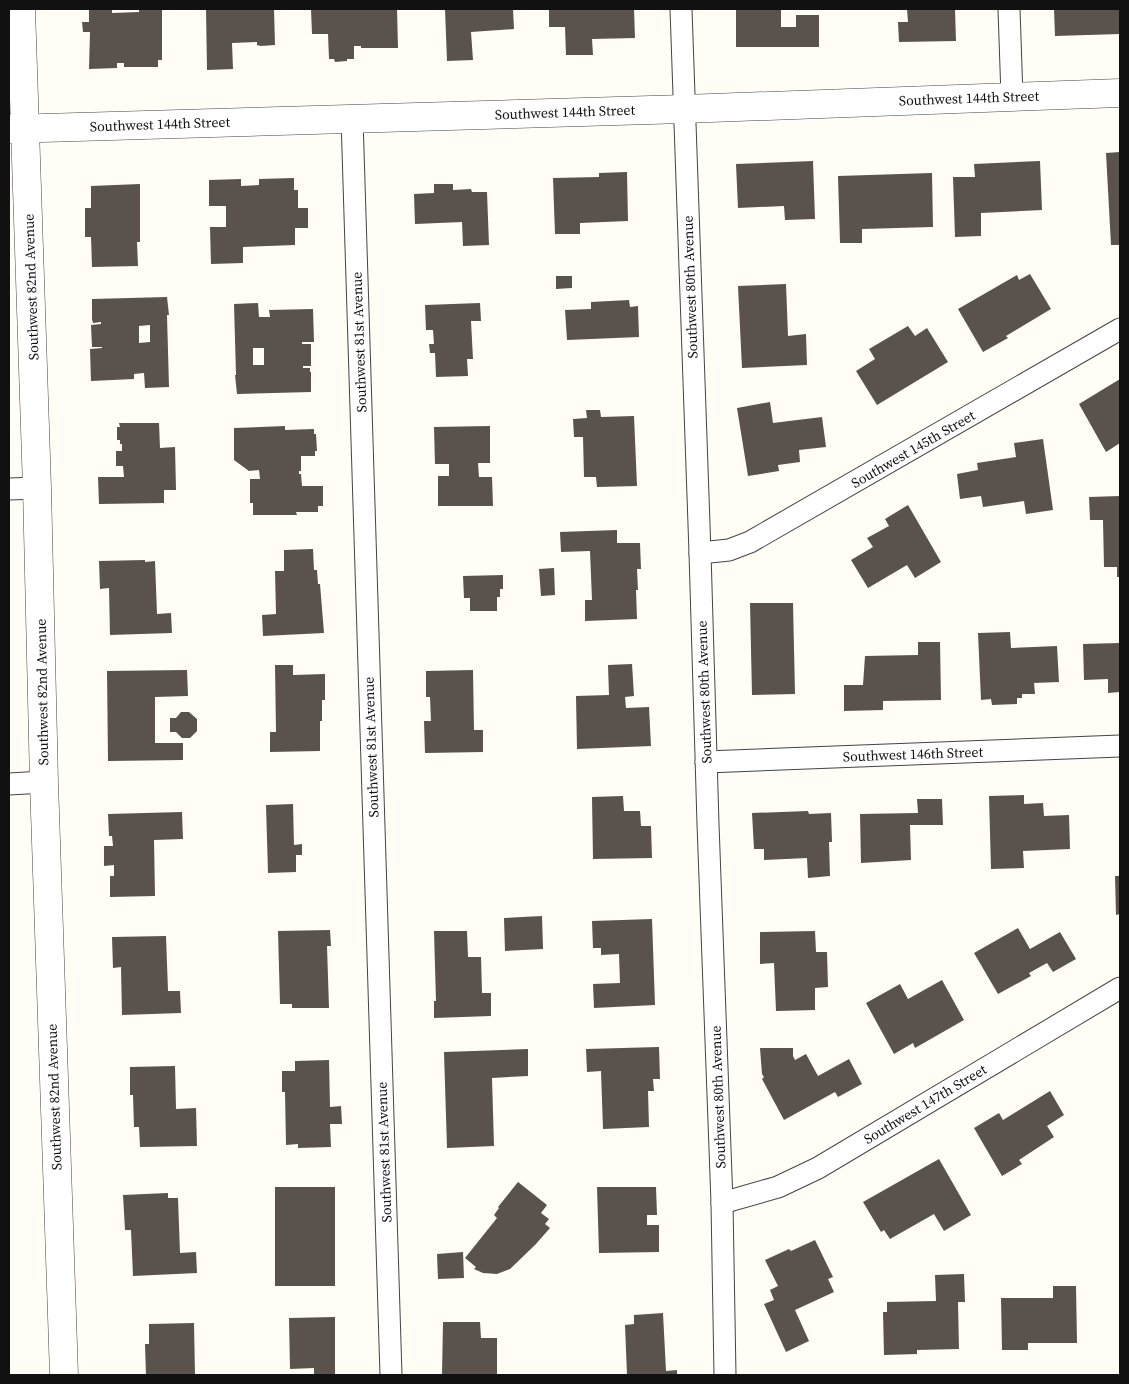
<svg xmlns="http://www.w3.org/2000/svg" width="1129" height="1384" font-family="'Source Serif 4',serif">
  <rect width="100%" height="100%" fill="#fffdf5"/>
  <g fill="#5a524d" fill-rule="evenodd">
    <polygon points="89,9 112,9 112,13 139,12 139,9 162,9 162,60 158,60 158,67 124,67 124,63 117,63 117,68 89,69 90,32 83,32 82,22 89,22"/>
    <polygon points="206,9 274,9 275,45 261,46 257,45 257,42 232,43 233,69 207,70"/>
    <polygon points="311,9 397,9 398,48 361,48 361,46 354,46 354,59 347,59 347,61 335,62 334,59 329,59 328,34 312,34"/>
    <polygon points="445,9 513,9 514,29 471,32 473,60 447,61"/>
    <polygon points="549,9 634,9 635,38 592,39 593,55 566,55 565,27 549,27"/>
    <polygon points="736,9 781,9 781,27 796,27 796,15 819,15 819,47 736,47"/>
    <polygon points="907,9 955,9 956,41 899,42 898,22 908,22"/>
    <polygon points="1054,9 1120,9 1120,34 1055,36"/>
    <polygon points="1120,152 1120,245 1111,245 1106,153"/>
    <polygon points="813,161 815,219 785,220 784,206 738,208 736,164"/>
    <polygon points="1040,161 1042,210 981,213 981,236 955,237 953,177 975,177 974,164"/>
    <polygon points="627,172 628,221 580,223 580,234 555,234 553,178 599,177 599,173"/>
    <polygon points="932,173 933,227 862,229 862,243 840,243 838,176"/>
    <polygon points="294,178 294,190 298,190 298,208 308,208 308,228 295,228 295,245 243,247 243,263 211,264 210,227 226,227 226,206 209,206 209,180 241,179 241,186 259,185 259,179"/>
    <polygon points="140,184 140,242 137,242 138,266 92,267 91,237 85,237 85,208 91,208 91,186"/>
    <polygon points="434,184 453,184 453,190 471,189 472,192 487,192 489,245 463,246 462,222 415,224 414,194 434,193"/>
    <polygon points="1030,274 1051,309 1006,336 1008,338 983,352 958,309 1017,275 1019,280"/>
    <polygon points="556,276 572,276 572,288 556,289"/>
    <polygon points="786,284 788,336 806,334 807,365 742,368 738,286"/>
    <path d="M167,297l2,18h-2l2,72 -24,1 -1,-15 -10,1v5l-43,2 -1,-32 12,-1v-1h-10l-1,-22 10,-1v-2l-8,1 -1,-4v-20zM150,325v17l-11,1v-17z"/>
    <polygon points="629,300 630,307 638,306 639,337 567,340 565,310 591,309 591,302"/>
    <path d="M258,303l1,14h11l-1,-7 44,-1 1,33h-12v2h9v22h-8v2h7v4h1v20l-74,2 -2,-19h1l-2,-71zM253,348h11v17h-11z"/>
    <polygon points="480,303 481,321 471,321 473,359 467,359 468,376 436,377 435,353 430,353 429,344 434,344 433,330 426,330 425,305"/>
    <polygon points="908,326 915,336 927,328 948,362 877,405 856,371 875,359 869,349"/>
    <polygon points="1120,379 1120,443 1106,452 1079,404"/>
    <polygon points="770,402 773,423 822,417 826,447 799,450 800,462 778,465 779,471 748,476 737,408"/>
    <polygon points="586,410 600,410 601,417 634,416 637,486 597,487 596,477 584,477 583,437 574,437 573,419 587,418"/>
    <polygon points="119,423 159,423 160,448 175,447 176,490 164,490 164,503 99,504 98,477 124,477 123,466 116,466 116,451 122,451 122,444 120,444 120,440 117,440 117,427 120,427"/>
    <polygon points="285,426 285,430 314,429 314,434 316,434 317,451 315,451 315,456 301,456 301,471 299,471 299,474 301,474 302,486 323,486 323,506 318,506 318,512 296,512 297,515 253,515 253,503 250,503 250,479 260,479 259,470 249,471 234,460 234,428"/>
    <polygon points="490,426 490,463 478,463 479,477 492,477 493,506 438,506 438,476 449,476 449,464 435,464 434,427"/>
    <polygon points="1043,439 1053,510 1026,514 1024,501 983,507 981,496 960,499 957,474 978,470 977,463 1016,457 1014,443"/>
    <polygon points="1120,496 1120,577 1117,577 1117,567 1104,567 1103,520 1090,520 1089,497"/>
    <polygon points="908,505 941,562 915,578 907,565 868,588 851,560 873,547 867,538 889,526 885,519"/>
    <polygon points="617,530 617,543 640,543 641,569 637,569 638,590 636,590 637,619 585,621 585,600 592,600 590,551 561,552 560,532"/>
    <polygon points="313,549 314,570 317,570 318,584 320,584 324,633 263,636 262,615 276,614 275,571 284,571 284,550"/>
    <polygon points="145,560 145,562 155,561 157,614 171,613 172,633 110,635 109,588 100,589 99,561"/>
    <polygon points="554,568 555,595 541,596 539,569"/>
    <polygon points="503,575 503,589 500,589 500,597 497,597 497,611 470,611 470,598 464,598 463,576"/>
    <polygon points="750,603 793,603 795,694 752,695"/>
    <polygon points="1010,632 1011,648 1057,646 1059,682 1034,683 1035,694 1022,694 1022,698 1017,698 1017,704 992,705 991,699 981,700 978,633"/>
    <polygon points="918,642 940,642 941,700 883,701 883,710 844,711 844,685 863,685 865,656 918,655"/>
    <polygon points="1120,643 1120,692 1108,693 1108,679 1084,680 1083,644"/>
    <polygon points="632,664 634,696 625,697 626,708 649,707 651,746 577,749 576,696 609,695 608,665"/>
    <polygon points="275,665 293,665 293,675 325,674 325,700 322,700 322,721 320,721 320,751 270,752 270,732 276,732"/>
    <polygon points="187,670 188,696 155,697 155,743 183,743 183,760 108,761 107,671"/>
    <polygon points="473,670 474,730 483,730 483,752 425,753 424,721 431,721 430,697 426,697 426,671"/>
    <polygon points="181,712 189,712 197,719 197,731 190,738 182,738 176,732 170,732 170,718 176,718"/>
    <polygon points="1024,795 1024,804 1043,803 1044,816 1069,815 1070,849 1023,851 1024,868 991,869 989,796"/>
    <polygon points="623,796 624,811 640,811 641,826 651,826 652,858 593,859 592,797"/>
    <polygon points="917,799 942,799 943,825 910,825 911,860 861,863 860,814 918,813"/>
    <polygon points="293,804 294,845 302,844 302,855 296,855 296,872 268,873 266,805"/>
    <polygon points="808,811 809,814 831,813 832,842 829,842 830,876 808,878 807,858 764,860 764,849 754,849 752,813"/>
    <polygon points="182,812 183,839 154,840 155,896 110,897 110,876 114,876 114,865 104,866 104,846 113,846 112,836 109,836 108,814"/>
    <polygon points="1115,876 1120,876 1120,914 1116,915"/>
    <polygon points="542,916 543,949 505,951 504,918"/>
    <polygon points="652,919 655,1005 594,1008 593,984 620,983 619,954 601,955 601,948 593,948 592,921"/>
    <polygon points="1018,928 1030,949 1060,932 1076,959 1053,972 1047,963 1029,973 1031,976 998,994 974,953"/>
    <polygon points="330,930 331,946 327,946 329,1008 292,1008 292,1004 280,1004 278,931"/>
    <polygon points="434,931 467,931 468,957 481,957 482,993 491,993 491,1016 434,1018 434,1001 436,1001"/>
    <polygon points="815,931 816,952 827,952 828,987 815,988 815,1010 776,1011 774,963 760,964 760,932"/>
    <polygon points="166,936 168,991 180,991 181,1013 122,1015 121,967 113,968 112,937"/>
    <polygon points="942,980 964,1020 915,1048 913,1043 894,1054 866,1003 900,984 908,999"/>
    <polygon points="659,1047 660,1079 653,1079 654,1091 648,1091 649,1127 603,1129 601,1071 587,1072 586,1049"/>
    <polygon points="760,1048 793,1048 793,1056 795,1060 806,1054 818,1076 849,1059 862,1084 838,1097 835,1092 784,1120 762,1079 764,1077 762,1074"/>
    <polygon points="528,1049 528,1076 492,1078 494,1146 447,1148 444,1052"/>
    <polygon points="329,1060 330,1107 341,1106 342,1124 330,1124 331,1147 298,1148 298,1144 286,1145 285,1092 282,1092 282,1071 295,1071 295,1061"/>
    <polygon points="175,1066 176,1109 196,1108 197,1146 140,1147 139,1127 134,1127 133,1095 130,1095 130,1067"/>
    <polygon points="1050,1091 1064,1115 1047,1126 1054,1137 1019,1160 1022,1164 1002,1176 974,1128 999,1113 1003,1120"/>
    <polygon points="939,1159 971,1215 944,1231 934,1214 890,1239 884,1230 881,1232 863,1202"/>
    <polygon points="518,1182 547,1205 541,1213 549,1219 545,1224 550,1228 535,1245 510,1269 497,1274 483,1273 474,1269 476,1267 465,1258 497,1218 494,1215 499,1208 498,1207"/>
    <rect x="275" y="1187" width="60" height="99"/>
    <polygon points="597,1187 656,1187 657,1215 647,1215 647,1225 659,1225 659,1252 599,1253"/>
    <polygon points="168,1193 168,1198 178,1198 180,1253 196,1252 197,1273 133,1276 131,1230 125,1230 123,1195"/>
    <polygon points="815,1240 833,1277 828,1279 834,1292 795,1310 809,1341 786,1352 764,1304 774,1300 770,1290 778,1286 765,1260 789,1249 791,1251"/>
    <polygon points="463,1252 464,1278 438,1279 437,1254"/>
    <polygon points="964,1274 965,1302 958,1302 959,1349 917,1350 917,1354 884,1355 883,1312 887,1312 887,1302 936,1301 935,1275"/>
    <polygon points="1053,1286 1076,1286 1077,1343 1028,1343 1028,1350 1002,1350 1001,1298 1053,1298"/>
    <polygon points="663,1313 666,1371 677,1370 677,1375 627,1375 625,1325 634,1324 634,1315"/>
    <polygon points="335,1317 335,1375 314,1375 314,1368 290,1369 289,1318"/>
    <polygon points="443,1322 480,1322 481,1338 497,1338 497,1375 442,1375"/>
    <polygon points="194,1323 195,1375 146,1375 145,1344 149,1344 149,1324"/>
  </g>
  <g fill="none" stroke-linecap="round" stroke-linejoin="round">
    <defs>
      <g id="minor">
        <polyline points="681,9 700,553 708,824 722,1203 725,1375"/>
        <polyline points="1009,9 1012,97"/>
        <polyline points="352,118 391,1375"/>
        <polyline points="9,489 37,488"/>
        <polyline points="700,553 729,550 750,542 1120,329"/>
        <polyline points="706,762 1120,746"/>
        <polyline points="9,784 44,782"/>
        <polyline points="722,1203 778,1187 818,1168 1120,988"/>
      </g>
      <g id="tertiary">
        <polyline points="21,9 37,488 44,782 64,1375"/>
        <polyline points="9,129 684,109 1120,93"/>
      </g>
    </defs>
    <use href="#minor" stroke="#444" stroke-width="23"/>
    <use href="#tertiary" stroke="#444" stroke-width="29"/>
    <use href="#minor" stroke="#fff" stroke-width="21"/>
    <use href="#tertiary" stroke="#fff" stroke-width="28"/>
  </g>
  <g text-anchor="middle" stroke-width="5" stroke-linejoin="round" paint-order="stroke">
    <g font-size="14" fill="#111" stroke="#fff">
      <text transform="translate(969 98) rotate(-2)" y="5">Southwest 144th Street</text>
      <text transform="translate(565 112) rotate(-2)" y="5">Southwest 144th Street</text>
      <text transform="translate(160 124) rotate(-2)" y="5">Southwest 144th Street</text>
      <text transform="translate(31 287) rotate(-92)" y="5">Southwest 82nd Avenue</text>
      <text transform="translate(690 287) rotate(-92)" y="5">Southwest 80th Avenue</text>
      <text transform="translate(359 342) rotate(-92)" y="5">Southwest 81st Avenue</text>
      <text transform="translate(913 449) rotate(-30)" y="5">Southwest 145th Street</text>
      <text transform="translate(42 692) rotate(-91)" y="5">Southwest 82nd Avenue</text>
      <text transform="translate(704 692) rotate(-92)" y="5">Southwest 80th Avenue</text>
      <text transform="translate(371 747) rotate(-92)" y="5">Southwest 81st Avenue</text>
      <text transform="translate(913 754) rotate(-2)" y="5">Southwest 146th Street</text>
      <text transform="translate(54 1097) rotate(-92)" y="5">Southwest 82nd Avenue</text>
      <text transform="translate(718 1097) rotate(-92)" y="5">Southwest 80th Avenue</text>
      <text transform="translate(925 1104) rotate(-31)" y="5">Southwest 147th Street</text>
      <text transform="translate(384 1152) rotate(-92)" y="5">Southwest 81st Avenue</text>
    </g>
  </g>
  <rect width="1129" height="1384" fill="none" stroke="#111111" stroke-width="20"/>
</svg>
